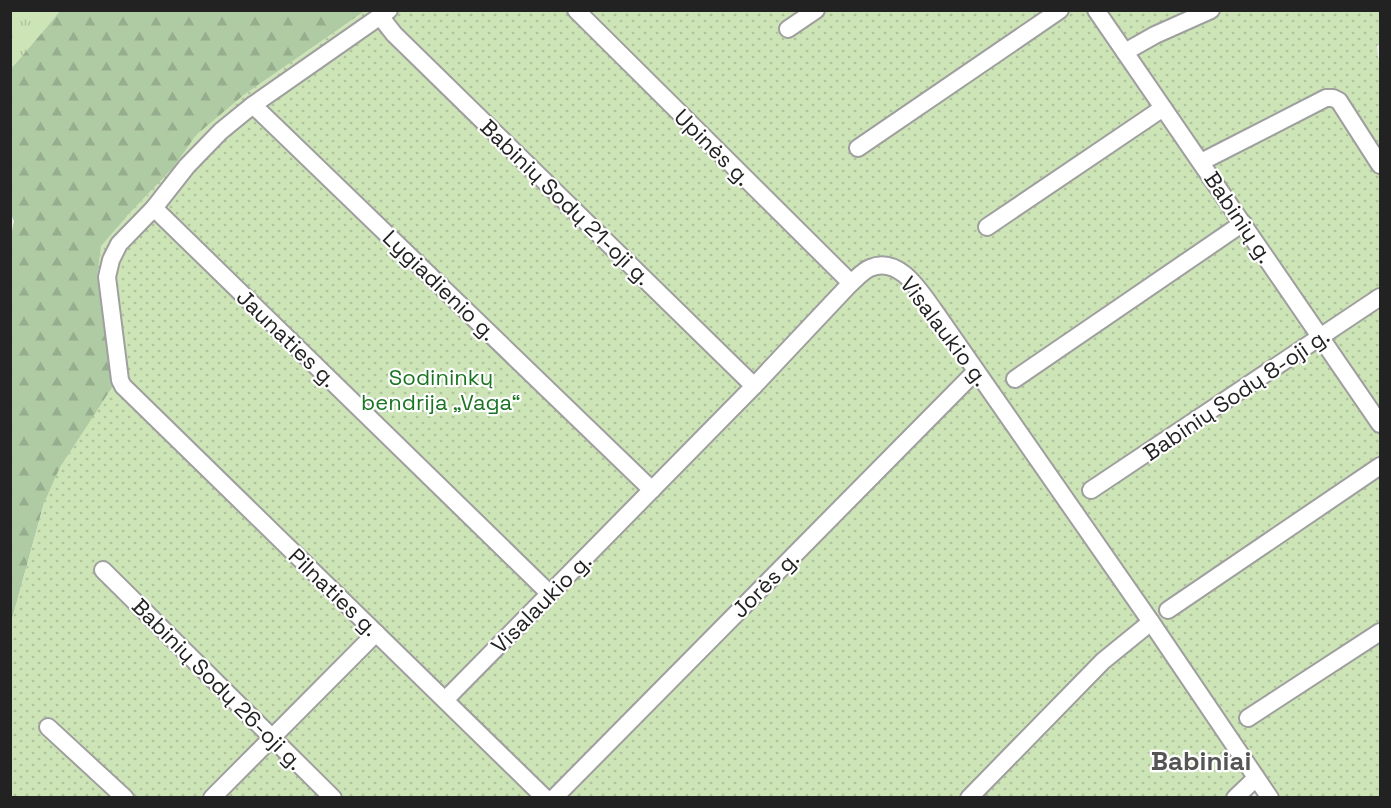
<svg xmlns="http://www.w3.org/2000/svg" width="1391" height="808" font-family="'Space Grotesk',sans-serif">
  <defs>
    <pattern id="grass-tufts" width="24" height="20" patternUnits="userSpaceOnUse" patternTransform="scale(1.5)"><rect width="24" height="20" fill="#cce4b6"/><path d="M3 7l-1-3M5 7V3M7 7l1-3M15 17l-1-3M17 17v-4M19 17l1-3" fill="none" stroke="#afc39c"/></pattern>
    <pattern id="forest-firs" width="22" height="20" patternUnits="userSpaceOnUse" patternTransform="scale(1.5)"><rect width="22" height="20" fill="#afcba4"/><path d="M5 1l3.5 6h-7zM16 11l3.5 6h-7z" fill="#96ae8d"/></pattern>
    <pattern id="garden-dots" width="8" height="8" patternUnits="userSpaceOnUse" patternTransform="scale(1.5)"><rect width="8" height="8" fill="#cce4b6"/><path d="M2 2h.1M6 6h.1" fill="none" stroke="#afc39c" stroke-width="1.8" stroke-linecap="round"/></pattern>
  </defs>
  <rect width="100%" height="100%" fill="#f1eeea"/>
  <polygon fill="url(#grass-tufts)" points="11,11 60,11 46,28 11,69"/>
  <polygon fill="url(#forest-firs)" points="60,11 365,11 244,95 197,135 173,168 127,216 115,383 89,424 44,503 11,623 10,241 14,221 10,212 11,69 46,28"/>
  <polygon fill="url(#garden-dots)" points="365,11 1380,11 1380,44 1377,46 1378,57 1380,60 1380,797 1277,797 1258,770 1227,798 11,797 11,623 44,503 60,467 115,383 97,277 101,246 127,216 173,168 196,135 244,95"/>
  <g fill="none" stroke-linecap="round" stroke-linejoin="round">
    <defs>
      <g id="minor">
        <polyline points="389,10 253,105 221,131 187,166 154,208 119,244 111,260 107,277 120,380 123,386 545,798"/>
        <polyline points="576,10 851,283"/>
        <polyline points="1096,10 1380,424"/>
        <polyline points="380,16 394,34 754,386"/>
        <polyline points="788,29 816,10"/>
        <polyline points="1125,52 1155,35 1211,10"/>
        <polyline points="253,105 652,490"/>
        <polyline points="858,148 1060,10"/>
        <polyline points="1201,162 1326,98 1333,98 1339,101 1380,165"/>
        <polyline points="154,208 550,594"/>
        <polyline points="987,227 1163,108"/>
        <polyline points="1015,379 1243,223"/>
        <polyline points="1091,490 1380,297"/>
        <polyline points="103,570 333,798"/>
        <polyline points="1168,610 1380,466"/>
        <path d="M445,700l309,-314 97,-103c6,-5 12,-12 19,-15 30,-13 51,25 66,45l215,309 119,176"/>
        <polyline points="1248,718 1380,632"/>
        <polyline points="48,727 125,798"/>
        <polyline points="212,798 376,633"/>
        <polyline points="554,798 976,371"/>
        <polyline points="969,798 1103,661 1151,622"/>
        <polyline points="1235,798 1256,778"/>
      </g>
    </defs>
    <use href="#minor" stroke="#9f9f9f" stroke-width="20"/>
    <use href="#minor" stroke="#fff" stroke-width="16"/>
  </g>
  <g text-anchor="middle" stroke-width="4.5" stroke-linejoin="round" paint-order="stroke">
    <g font-size="22" fill="#222" stroke="#fff">
      <text transform="translate(713 147) rotate(45)" y="8">Upinės g.</text>
      <text transform="translate(566 202) rotate(44)" y="8">Babinių Sodų 21-oji g.</text>
      <text transform="translate(1239 217) rotate(56)" y="8">Babinių g.</text>
      <text transform="translate(440 285) rotate(44)" y="8">Lygiadienio g.</text>
      <text transform="translate(945 331) rotate(53)" y="8">Visalaukio g.</text>
      <text transform="translate(287 338) rotate(44)" y="8">Jaunaties g.</text>
      <text transform="translate(1236 394) rotate(-34)" y="8">Babinių Sodų 8-oji g.</text>
      <text transform="translate(765 584) rotate(-45)" y="8">Jorės g.</text>
      <text transform="translate(334 592) rotate(44)" y="8">Pilnaties g.</text>
      <text transform="translate(541 603) rotate(-45)" y="8">Visalaukio g.</text>
      <text transform="translate(218 684) rotate(45)" y="8">Babinių Sodų 26-oji g.</text>
    </g>
    <g font-size="22" fill="#1a7522" stroke="#fff">
      <text x="441" y="385">Sodininkų<tspan x="441" dy="25">bendrija „Vaga“</tspan></text>
    </g>
    <g font-size="26" font-weight="bold" fill="#555" stroke="#fff">
      <text x="1201" y="770">Babiniai</text>
    </g>
  </g>
  <rect width="1391" height="808" fill="none" stroke="#222222" stroke-width="24"/>
</svg>
